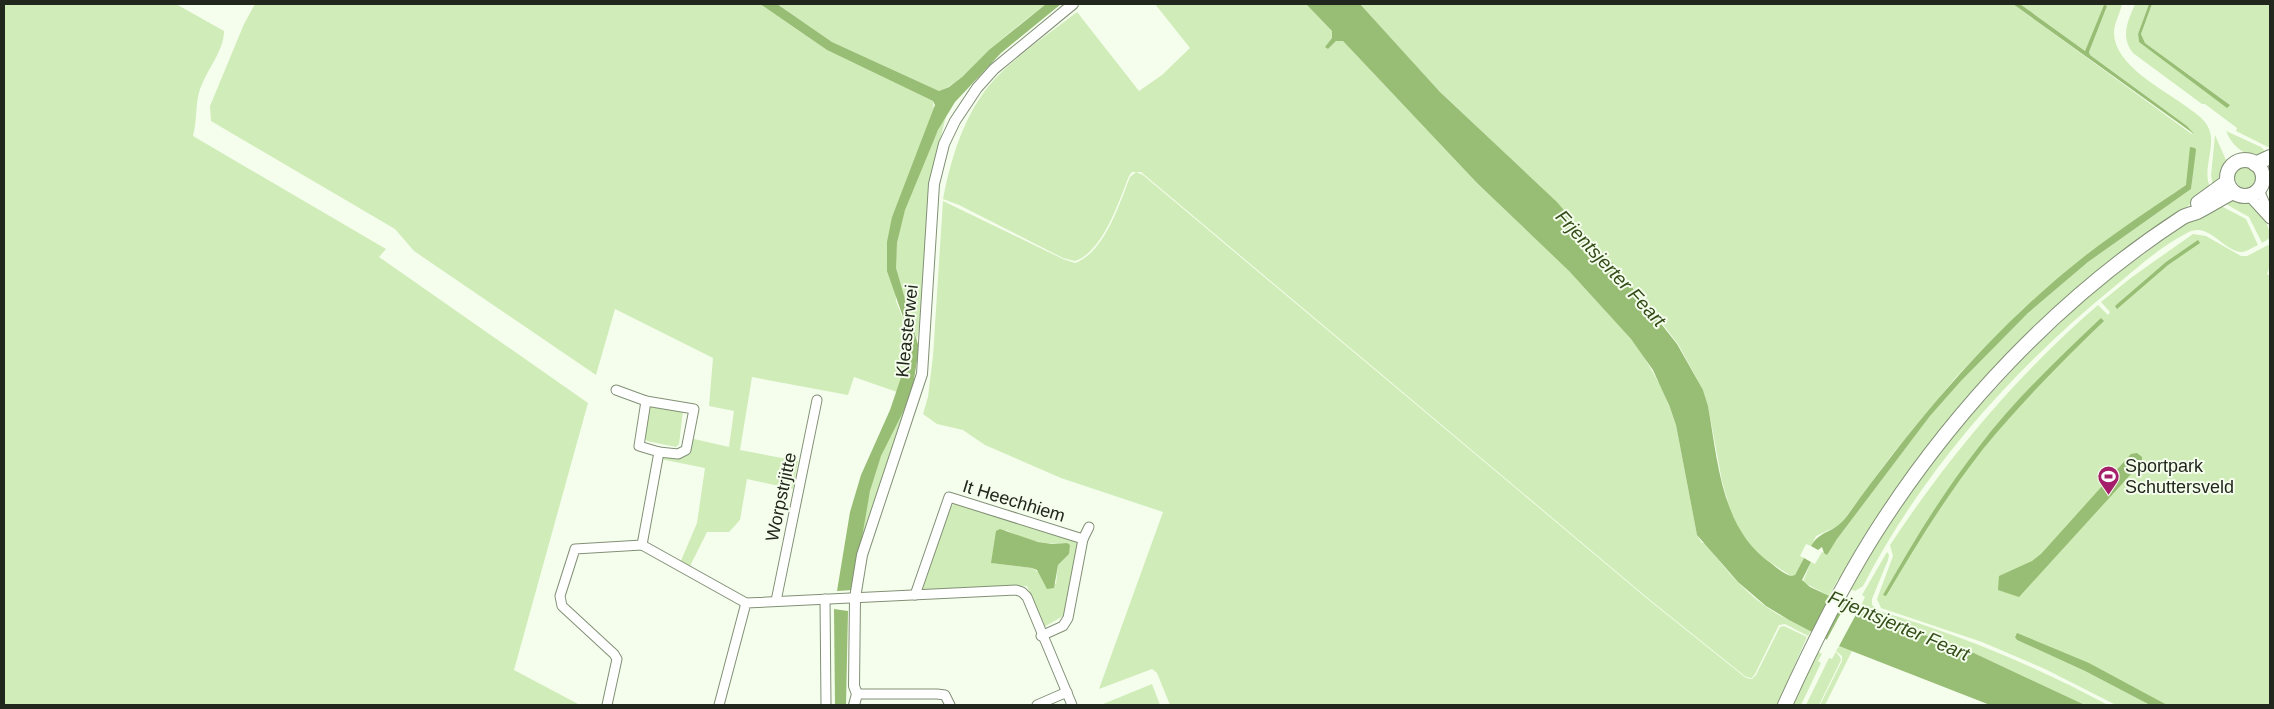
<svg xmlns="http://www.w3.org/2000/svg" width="2274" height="709" font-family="Helvetica,sans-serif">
  <rect width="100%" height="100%" fill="#f5feed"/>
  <g fill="#d0ecb8" fill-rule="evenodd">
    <path d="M4,4h172l48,27c0,18 -14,35 -21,51 -9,17 -5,36 -10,54l193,113 -7,8 209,146 -74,267 66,35h-576z"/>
    <polygon points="255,4 760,4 827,50 933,101 934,110 892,217 896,301 910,337 910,351 897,392 854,377 848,395 752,377 740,450 798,461 793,489 747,479 740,520 729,532 707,532 689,568 680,563 697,523 705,468 660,459 664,454 684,456 690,438 729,447 734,411 709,406 713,358 615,309 596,375 414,251 395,229 211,121 210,106 244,24"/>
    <path d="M777,4h269c-19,15 -38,29 -55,45 -17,14 -30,34 -52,42l-107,-49z"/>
    <path d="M1155,4h151l26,27v7l-6,9 2,2 8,-8h7l134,142 92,88 62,68 12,16 20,35 13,35 21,110 5,8h4c19,28 49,61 81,76 7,4 16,8 24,12l-3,5 -23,-12 -6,1 -24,49 -3,4 -6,-1 -96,-77 -509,-428h-9l-3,4c-10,25 -26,76 -54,85l-12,-3 -104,-53 -16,-6c7,-36 18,-74 39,-104 19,-29 67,-61 95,-83l62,79 23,-16 28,-27z"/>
    <path d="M1360,4h653l180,131 -6,-9 -97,-71 -1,-3 18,-46h-3l-19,45 -65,-47h102c-2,10 -8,19 -8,29 0,32 50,57 73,74 7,5 16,11 20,18 12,19 -7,45 4,64l-71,52 -123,106 -176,232h-3l-9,17 -26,-14 8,-20 4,2 7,-12 5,2 10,-15 93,-123 31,-35 67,-68 60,-51 103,-73 4,-41 -9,37 -105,74 -59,51 -65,66 -66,80 -51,69 -24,11 -5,10 -5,-2 -6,12 4,2 -9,17 -4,1 -35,-23 -16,-22 -9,-18 -9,-32 -14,-75 -5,-16 -25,-46 -17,-22 -48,-59 -25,-25 -31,-36 -117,-110z"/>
    <path d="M2135,4h14l-11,30 1,8 90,64v-2l-84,-61 -4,-9 11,-30h118v144l-34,-17 1,-3 -32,-24h-3l-69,-51c-13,-17 -5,-32 2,-49z"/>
    <path d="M946,116l-9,36 -15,163 -5,24c-6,-23 -19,-47 -21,-71 -3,-44 28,-114 50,-152z"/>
    <path d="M2226,131l35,16 8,8c-20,4 -35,-5 -43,-24z"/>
    <polygon points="2215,135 2226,160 2221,182 2213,185 2211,176"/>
    <circle cx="2246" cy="177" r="11"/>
    <path d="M1136,172l7,3 507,426 96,77 6,1 4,-4 24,-48 4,-1 23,11 -30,68h-607l-13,-32 -5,-4 -53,20 64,-177 -102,-34 -76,-33 -22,-15 -26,-6 -14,-10 5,-17 5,-41 10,-155 120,58 12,4c29,-10 45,-60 55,-86z"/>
    <path d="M2236,198c17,6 34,21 34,40l-8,5 -13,-26 -25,-14z"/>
    <path d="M2221,206l25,13 12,26c-5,2 -11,7 -17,7 -20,-2 -32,-31 -54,-19 -26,13 -50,35 -73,54 -101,82 -191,183 -251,299l-8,5 -5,-2 30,-52 36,-55 44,-55 61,-66 74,-72 110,-79z"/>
    <path d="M2193,234l13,2 35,20h6l23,-12v22l-3,8 3,2v429h-111l-144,-70 2,5 68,31 65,34h-34l-71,-36 -63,-27 -101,-34 -4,-9 16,-43 -3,-11c59,-89 127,-170 208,-240l10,10 2,-3 -9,-10 31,-25z"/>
    <path d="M913,386l-23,74 -30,83c5,-29 10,-59 21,-87 10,-24 23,-46 32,-70z"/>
    <polygon points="654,406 683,411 679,444 676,447 647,441 643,436 649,408"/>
    <path d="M955,503l118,35 8,8 -18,70 -19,11 -17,-41 -106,4 29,-83zM1006,530c20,10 38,15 61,13l2,11 -11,11 -2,19 -24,-16 -40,-5z"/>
    <path d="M1887,552l2,3 -1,5 -16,39v6l7,6c80,23 156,55 229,94h-23l-124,-58 -78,-26 -24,-11 6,-13 -3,-2z"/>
    <polygon points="1839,646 1852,651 1825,705 1820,705 1842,661 1842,656 1836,651"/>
    <polygon points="1817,651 1822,654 1818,661 1821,663 1801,705 1791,705"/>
    <polygon points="1836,652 1840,657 1841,660 1819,705 1806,705 1829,658 1832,659"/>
    <polygon points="1152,684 1160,705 1104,705 1103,704"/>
  </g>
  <g fill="#98bd74">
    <polygon points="760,4 777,4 832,42 939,91 949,87 962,77 989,50 1046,4 1061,4 1001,53 955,102 938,130 905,210 897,243 896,268 919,348 913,386 903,412 881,456 870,491 853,590 837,591 850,512 861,475 890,410 910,351 910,337 887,271 887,242 892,217 935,105 933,101 827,50"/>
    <path d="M1306,4h54l80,88 117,110 31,36 25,25 64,81 26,46 5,16c10,55 13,124 64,158 6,5 12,10 19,12l4,-1 9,-17 7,4 -9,18 8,7 73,34 78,26 124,58h-95l-151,-59 -50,-26 -23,-14 -28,-24 -41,-47 -21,-110 -7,-20 -16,-35 -22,-31 -62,-68 -92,-88 -134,-142h-7l-8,8 -3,-2 7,-9v-7z"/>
    <polygon points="2013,4 2020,4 2085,51 2104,5 2107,6 2089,52 2090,55 2187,126 2194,134"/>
    <polygon points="2149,4 2152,4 2141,34 2145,43 2230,105 2227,108 2139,42 2138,34"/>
    <path d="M2190,147l5,1 1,2 -5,39 -103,73 -60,51 -67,68 -31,35 -93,123 -10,16 -3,-2 -2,-6 -4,3 -7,-4c10,-17 23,-12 36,-30 68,-94 142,-184 234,-257 33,-26 70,-50 105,-74z"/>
    <polygon points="2198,240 2200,243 2168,265 2117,309 2115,306 2166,262"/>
    <path d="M2101,318l3,3c-43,41 -84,83 -121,128 -36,46 -67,96 -97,147l-3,-1c29,-51 59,-101 95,-147 36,-48 80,-89 123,-130z"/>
    <polygon points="2137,453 2142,457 2142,462 2019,597 1998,590 1999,576 2032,561 2041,554 2131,454"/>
    <polygon points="1000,529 1038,542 1052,544 1067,543 1070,545 1069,554 1058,565 1054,588 1047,589 1037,570 1032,568 991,563 996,531"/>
    <polygon points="834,609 848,611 846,705 835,705"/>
    <polygon points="2017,633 2089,663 2167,705 2150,705 2085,671 2017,640 2015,637"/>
  </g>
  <polygon fill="#f5feed" points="1847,602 1860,607 1838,648 1826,641"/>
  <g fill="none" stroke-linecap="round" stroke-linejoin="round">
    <defs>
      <g id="minor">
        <polyline points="2259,190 2270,215"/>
        <polyline points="2249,196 2270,219"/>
        <polyline points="616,390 646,401 694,409 686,450 678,454 659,452"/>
        <polyline points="646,401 639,446 659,452 642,545 746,603"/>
        <polyline points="1083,539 1089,527"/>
        <polyline points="915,595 949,497 1083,539 1068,618 1063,626 1041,636"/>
        <polyline points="825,599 826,705"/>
        <polyline points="776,601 817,400"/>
        <polyline points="857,694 937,694 945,695 950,705"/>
        <polyline points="607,705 617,659 614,654 562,606 560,596 575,549 642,545"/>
        <polyline points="719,705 746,603 1016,590 1022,592 1027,597 1072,705"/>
        <polyline points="1037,705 1067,692"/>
      </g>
      <polyline id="tertiary" points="854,705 857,694 854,686 855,598 862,555 922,374 934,184 944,144 955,121 977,88 994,69 1073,4"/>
      <g id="primary">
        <circle cx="2245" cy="178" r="18"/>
        <polyline points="2255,164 2270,157"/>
        <polyline points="2198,203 2227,182"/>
        <path d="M1785,705c26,-57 54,-114 87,-167 79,-126 186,-240 311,-321 4,-2 9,-3 14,-5 12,-6 24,-14 36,-20"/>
      </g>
    </defs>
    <use href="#minor" stroke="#829076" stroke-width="11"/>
    <use href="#tertiary" stroke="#829076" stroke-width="12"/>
    <use href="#primary" stroke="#829076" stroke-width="16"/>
    <use href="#minor" stroke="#fff" stroke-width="9"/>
    <use href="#tertiary" stroke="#fff" stroke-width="10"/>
    <use href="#primary" stroke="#fff" stroke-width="14"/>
  </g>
  <defs>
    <symbol id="stadium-pin" viewBox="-11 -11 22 30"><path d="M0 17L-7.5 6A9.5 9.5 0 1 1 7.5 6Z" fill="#a41e6a" stroke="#f5feed"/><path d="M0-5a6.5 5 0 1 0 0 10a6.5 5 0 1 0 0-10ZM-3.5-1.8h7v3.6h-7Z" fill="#fff"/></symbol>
  </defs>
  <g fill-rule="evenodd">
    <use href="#stadium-pin" x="2096" y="464" width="25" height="34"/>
  </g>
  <g text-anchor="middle" stroke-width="4" stroke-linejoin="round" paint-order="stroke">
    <g font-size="18" fill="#22271d" stroke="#f5feed">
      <text transform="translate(907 331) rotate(-84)" y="6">Kleasterwei</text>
      <text transform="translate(781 497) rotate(-78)" y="6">Worpstrjitte</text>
      <text transform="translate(1014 501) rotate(17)" y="6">It Heechhiem</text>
    </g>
    <g font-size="18" fill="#22271d" stroke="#f5feed" text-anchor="start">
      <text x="2125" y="472">Sportpark<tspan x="2125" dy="21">Schuttersveld</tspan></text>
    </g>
    <g font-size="19" font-style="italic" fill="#334c18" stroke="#f5feed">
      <text transform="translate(1611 268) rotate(47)" y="7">Frjentsjerter Feart</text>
      <text transform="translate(1899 625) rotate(23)" y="7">Frjentsjerter Feart</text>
    </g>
  </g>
  <rect width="2274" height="709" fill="none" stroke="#22271d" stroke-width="10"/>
</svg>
